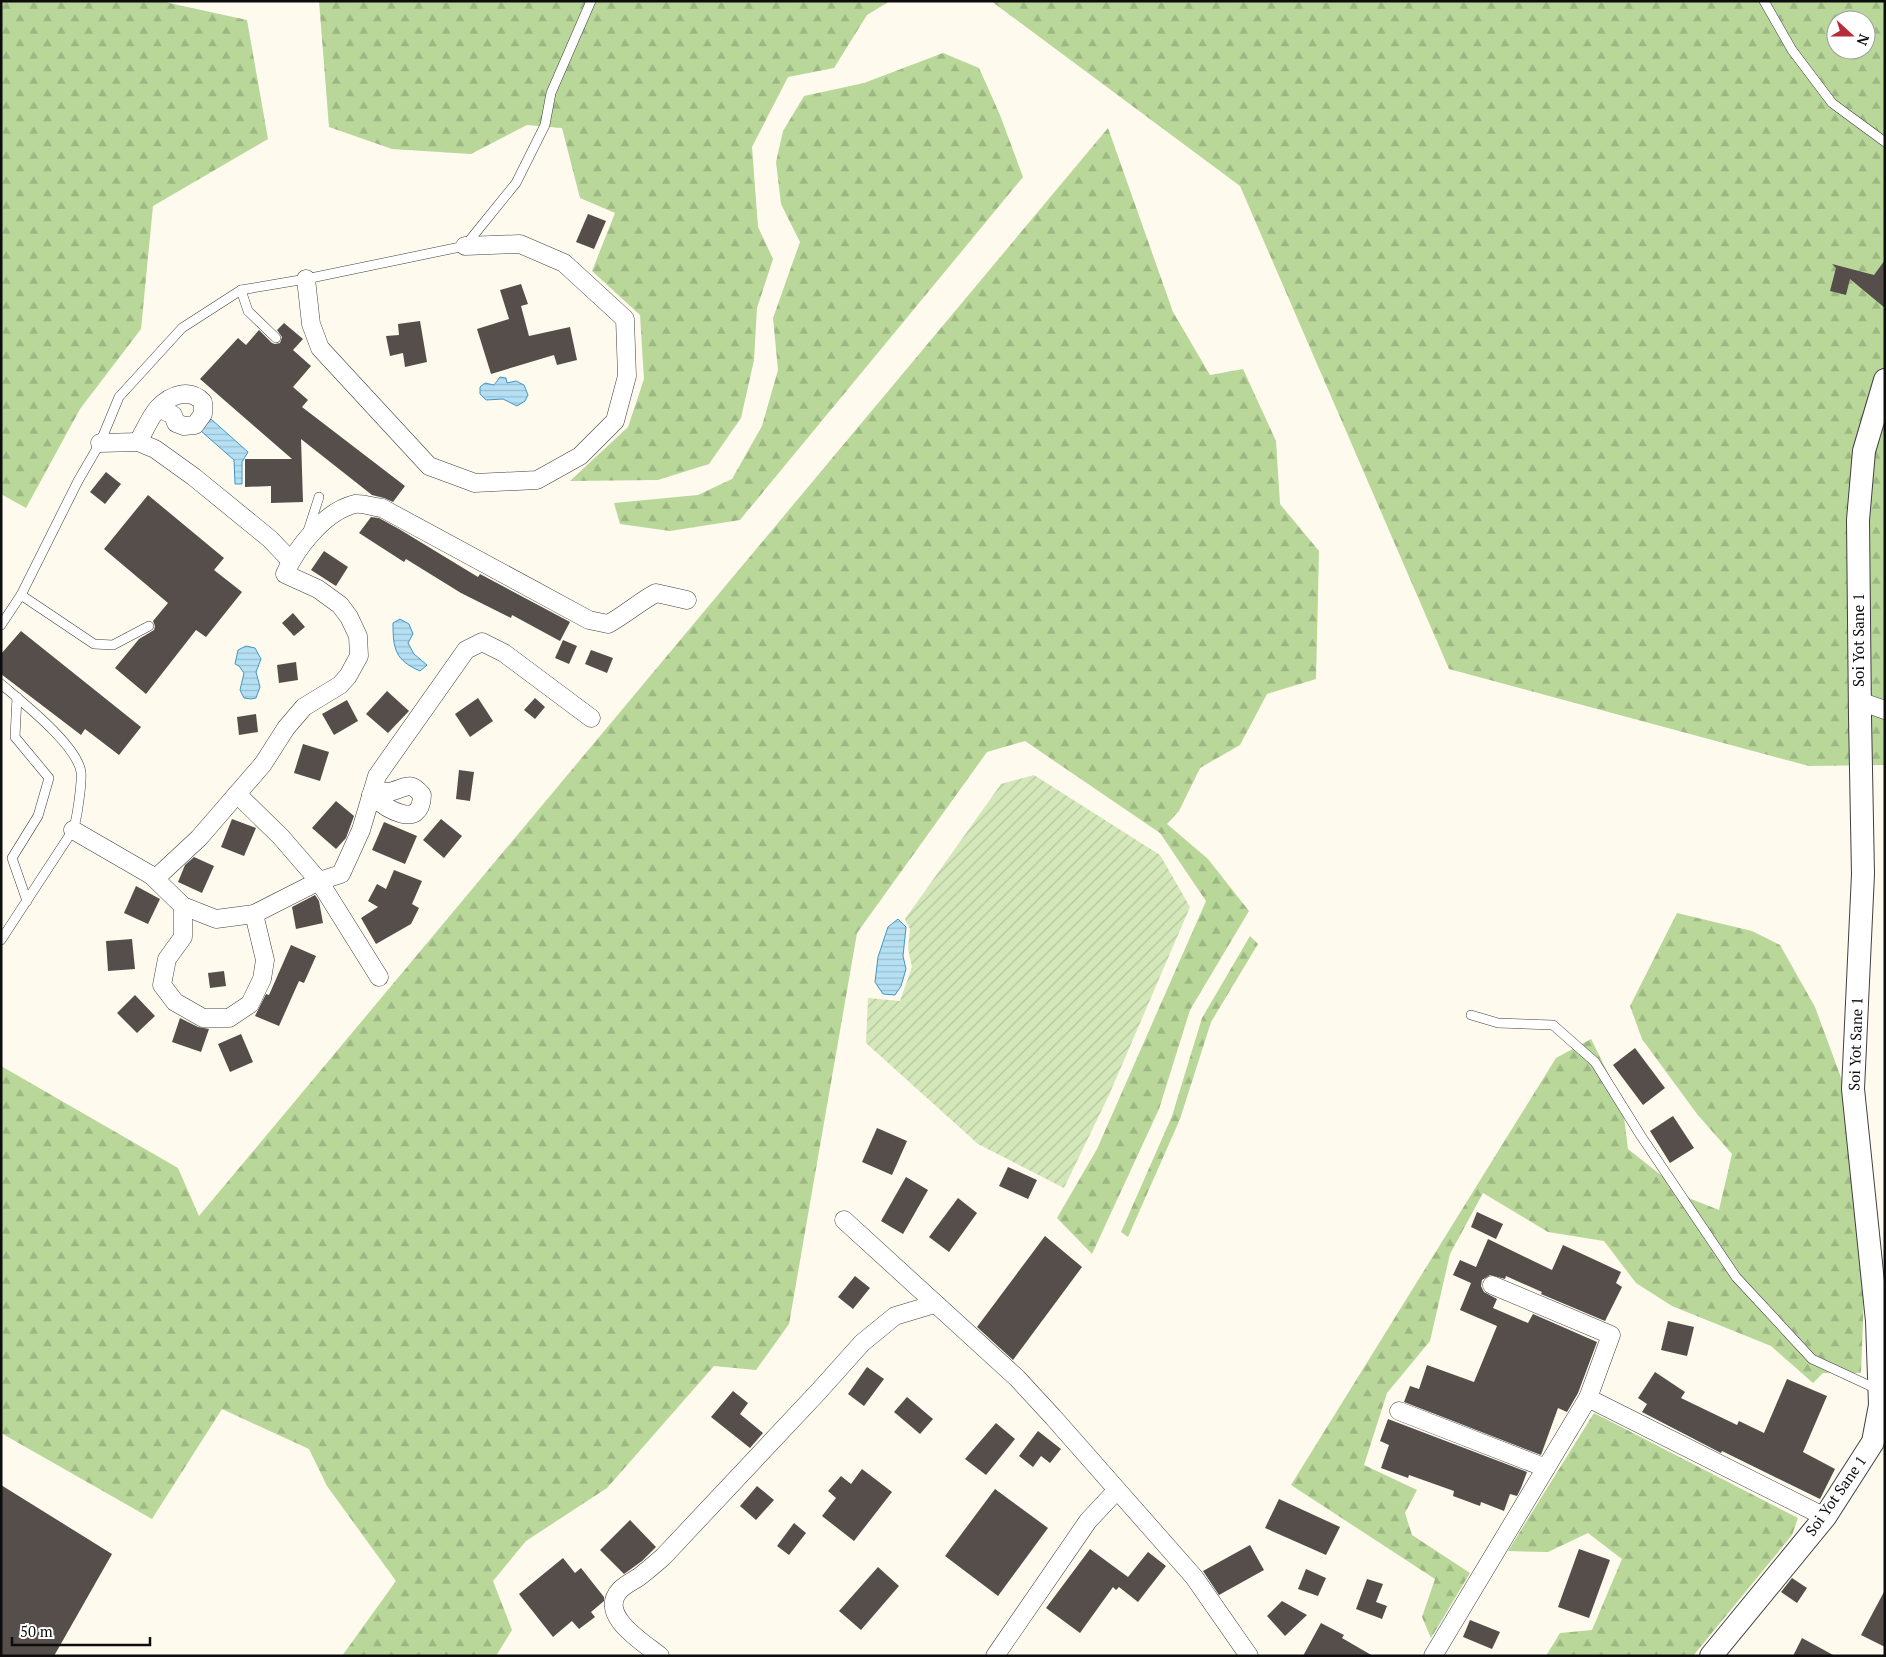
<svg xmlns="http://www.w3.org/2000/svg" width="1886" height="1657" font-family="'PT Serif',serif">
  <defs>
    <pattern id="forest-firs" width="22" height="20" patternUnits="userSpaceOnUse" patternTransform="scale(1.25)"><rect width="22" height="20" fill="#b8d799"/><path d="M5 1l3.5 6h-7zM16 11l3.5 6h-7z" fill="#9db783"/></pattern>
    <pattern id="garden-furrows" width="10" height="10" patternUnits="userSpaceOnUse" patternTransform="scale(1.25)"><rect width="10" height="10" fill="#d3e7b9"/><path d="M-1 1l2-2M0 10L10 0M9 11l2-2" fill="none" stroke="#b4c59e"/></pattern>
    <pattern id="water-rules" width="6" height="5" patternUnits="userSpaceOnUse" patternTransform="scale(1.25)"><rect width="6" height="5" fill="#b5dff3"/><path d="M0 2.5h6" fill="none" stroke="#9abecf"/></pattern>
  </defs>
  <rect width="100%" height="100%" fill="#fefaee"/>
  <g fill="url(#forest-firs)" fill-rule="evenodd">
    <polygon points="1,1 167,1 169,3 247,20 268,139 153,206 141,329 80,409 26,508 1,494"/>
    <polygon points="319,1 890,1 867,15 834,68 788,77 752,147 758,227 773,259 757,308 754,360 741,418 709,464 658,480 570,481 628,427 644,379 640,315 592,271 615,213 580,198 562,128 527,125 471,154 392,149 329,127"/>
    <path d="M991,1h894v764l-76,1 -360,-97 -209,-483zM1836,20h30v30h-30z"/>
    <polygon points="943,53 979,68 1000,115 1023,177 740,520 670,531 620,524 614,503 698,495 732,479 762,426 778,370 773,318 800,242 781,204 776,162 783,131 804,96 864,83"/>
    <polygon points="1108,128 1173,312 1210,375 1243,369 1276,441 1280,504 1319,551 1316,679 1267,694 1240,745 1200,768 1179,811 1167,824 1208,859 1249,911 1190,1010 1159,1109 1092,1254 1057,1218 1097,1149 1206,901 1160,833 1025,741 987,752 857,933 789,1324 756,1370 714,1366 607,1488 526,1541 493,1581 512,1630 496,1656 342,1656 396,1581 327,1486 309,1449 222,1409 152,1519 1,1433 1,1066 178,1168 199,1216"/>
    <polygon points="1677,913 1752,931 1780,945 1815,1007 1843,1083 1865,1270 1861,1373 1823,1373 1813,1383 1771,1346 1672,1306 1636,1283 1604,1241 1548,1232 1483,1193 1450,1254 1430,1341 1387,1393 1364,1465 1417,1490 1405,1513 1412,1535 1470,1573 1431,1638 1422,1617 1435,1579 1291,1485 1556,1058 1591,1039 1622,1101 1628,1149 1691,1199 1719,1210 1732,1154 1697,1114 1642,1039 1630,1006"/>
    <polygon points="1250,936 1258,944 1211,1022 1180,1119 1128,1237 1121,1232 1172,1116 1202,1018"/>
    <polygon points="1594,1413 1798,1518 1792,1535 1693,1656 1546,1656 1560,1633 1592,1630 1622,1559 1588,1533 1548,1552 1508,1551"/>
  </g>
  <polygon fill="url(#garden-furrows)" points="1034,775 1160,855 1190,907 1109,1095 1064,1188 978,1144 866,1043 868,998 900,1001 912,967 908,948 910,929 905,919 1001,784"/>
  <g fill="url(#water-rules)" stroke="#3f97c6">
    <polygon points="500,377 506,378 507,383 516,381 524,385 528,395 525,401 517,406 503,399 486,400 480,394 480,387 485,383 494,385"/>
    <polygon points="211,419 248,452 242,462 242,484 235,484 234,460 201,431"/>
    <path d="M400,619l9,5 4,10 -5,9 6,11 13,11 -7,6c-25,-11 -27,-22 -27,-48z"/>
    <polygon points="246,646 255,648 261,659 256,672 260,687 256,698 251,699 244,698 240,690 244,673 239,666 235,664 238,650"/>
    <polygon points="898,919 906,927 903,956 906,969 901,986 895,995 883,994 875,982 878,957 888,927"/>
  </g>
  <g fill="#554e4a">
    <polygon points="588,214 606,221 594,249 576,242"/>
    <polygon points="1885,260 1885,308 1850,279 1846,295 1830,291 1836,268 1832,264 1874,275"/>
    <polygon points="521,284 528,304 521,306 529,336 570,327 577,360 557,365 554,355 491,374 477,329 509,319 500,290"/>
    <polygon points="420,321 427,362 405,367 403,353 390,356 386,336 399,335 398,324"/>
    <polygon points="284,323 303,339 293,350 311,366 293,387 308,400 302,407 405,486 393,502 384,498 372,495 301,439 303,502 271,503 271,486 245,487 245,459 292,459 200,379 238,338 246,345 259,330 272,343 275,344 280,343 282,337 277,330"/>
    <polygon points="106,472 121,484 105,504 90,492"/>
    <polygon points="148,495 224,558 214,570 242,592 206,637 196,630 146,694 115,668 139,639 154,630 155,626 153,621 168,603 104,549"/>
    <polygon points="371,517 379,518 399,529 478,577 480,574 570,622 560,641 512,615 511,618 461,593 406,559 404,562 359,533"/>
    <polygon points="324,551 348,567 336,586 311,570"/>
    <polygon points="293,613 305,627 294,636 282,623"/>
    <polygon points="21,631 141,727 119,755 85,729 81,735 1,674 1,654"/>
    <polygon points="563,640 577,646 569,664 555,658"/>
    <polygon points="591,650 613,658 607,673 585,664"/>
    <polygon points="296,662 298,680 279,683 277,665"/>
    <polygon points="387,691 409,711 388,733 366,714"/>
    <polygon points="478,698 493,721 470,737 455,714"/>
    <polygon points="535,698 545,707 535,719 524,710"/>
    <polygon points="347,700 358,721 334,735 322,714"/>
    <polygon points="256,714 258,732 239,735 237,717"/>
    <polygon points="303,744 329,752 320,781 294,773"/>
    <polygon points="459,770 474,772 470,801 456,799"/>
    <polygon points="336,801 354,816 346,838 336,849 312,828"/>
    <polygon points="232,819 256,828 244,856 221,847"/>
    <polygon points="441,819 462,836 444,858 423,840"/>
    <polygon points="384,822 417,836 405,864 372,850"/>
    <polygon points="194,857 214,866 202,893 178,882 185,865"/>
    <polygon points="394,870 422,881 412,904 419,908 411,924 376,944 361,918 378,907 368,901 377,884 386,889"/>
    <polygon points="136,886 160,899 148,924 124,913"/>
    <polygon points="315,895 319,901 323,923 296,929 292,907"/>
    <polygon points="132,939 135,969 108,971 106,941"/>
    <polygon points="291,945 316,956 304,983 299,981 279,1026 255,1016 266,994 269,995"/>
    <polygon points="224,971 226,986 210,988 208,973"/>
    <polygon points="135,995 155,1016 137,1033 117,1013"/>
    <polygon points="180,1018 198,1027 209,1029 201,1052 172,1042"/>
    <polygon points="241,1034 253,1062 230,1072 218,1044"/>
    <polygon points="1635,1048 1665,1088 1643,1105 1613,1065"/>
    <polygon points="1673,1116 1694,1148 1670,1163 1650,1131"/>
    <polygon points="877,1128 907,1141 892,1175 862,1162"/>
    <polygon points="1008,1167 1037,1180 1028,1199 999,1186"/>
    <polygon points="906,1177 928,1190 903,1234 881,1221"/>
    <polygon points="958,1198 977,1213 949,1252 929,1237"/>
    <polygon points="1477,1212 1503,1224 1496,1239 1471,1227"/>
    <polygon points="1045,1236 1082,1267 1013,1360 977,1327"/>
    <polygon points="1488,1239 1552,1270 1563,1245 1621,1272 1616,1283 1622,1287 1605,1321 1541,1294 1542,1292 1506,1276 1505,1279 1490,1275 1482,1280 1481,1286 1484,1292 1497,1299 1493,1308 1528,1323 1533,1314 1597,1342 1578,1393 1567,1412 1558,1408 1541,1455 1404,1402 1410,1386 1419,1389 1427,1365 1474,1382 1497,1326 1460,1310 1471,1283 1453,1275 1460,1260 1476,1267"/>
    <polygon points="855,1276 870,1288 853,1309 838,1297"/>
    <polygon points="1668,1321 1694,1327 1687,1356 1661,1350"/>
    <polygon points="867,1367 884,1379 864,1406 848,1394"/>
    <polygon points="1655,1372 1685,1392 1681,1398 1737,1425 1739,1421 1764,1433 1787,1379 1827,1396 1803,1452 1835,1469 1820,1499 1722,1451 1721,1453 1642,1412 1647,1404 1638,1398"/>
    <polygon points="733,1391 748,1403 740,1414 763,1433 750,1448 711,1417"/>
    <polygon points="907,1397 933,1419 920,1434 894,1412"/>
    <polygon points="1388,1419 1527,1472 1521,1488 1517,1496 1510,1494 1504,1511 1481,1502 1480,1506 1453,1496 1454,1491 1409,1475 1408,1478 1381,1468 1389,1445 1380,1441"/>
    <polygon points="996,1423 1015,1439 986,1475 965,1459"/>
    <polygon points="1038,1431 1061,1449 1050,1463 1041,1456 1033,1467 1019,1456"/>
    <polygon points="862,1469 892,1492 854,1541 822,1516 836,1498 828,1491 841,1476 851,1484"/>
    <polygon points="1,1485 112,1554 54,1656 1,1656"/>
    <polygon points="757,1486 774,1500 756,1520 740,1506"/>
    <polygon points="995,1489 1048,1528 998,1596 945,1556"/>
    <polygon points="1279,1499 1340,1527 1326,1555 1265,1528"/>
    <polygon points="630,1520 656,1547 642,1561 624,1574 600,1550"/>
    <polygon points="794,1523 806,1533 789,1555 777,1546"/>
    <polygon points="1250,1545 1264,1570 1219,1595 1203,1571"/>
    <polygon points="1090,1549 1128,1577 1148,1552 1166,1566 1138,1602 1119,1587 1116,1590 1113,1587 1080,1633 1046,1608"/>
    <polygon points="1579,1549 1610,1560 1589,1618 1558,1607"/>
    <polygon points="563,1558 575,1573 581,1568 604,1597 604,1601 591,1612 595,1617 579,1629 572,1621 553,1637 519,1594"/>
    <polygon points="878,1567 899,1586 861,1630 839,1611"/>
    <polygon points="1306,1569 1326,1578 1318,1596 1298,1589"/>
    <polygon points="1792,1578 1807,1588 1797,1603 1781,1592"/>
    <polygon points="1367,1579 1383,1584 1376,1602 1387,1606 1382,1619 1356,1609"/>
    <polygon points="1885,1590 1885,1647 1861,1635"/>
    <polygon points="1282,1601 1307,1615 1285,1636 1267,1616"/>
    <polygon points="1470,1620 1500,1632 1492,1649 1463,1637"/>
    <polygon points="1321,1623 1344,1635 1342,1638 1373,1656 1303,1656"/>
    <polygon points="1802,1638 1835,1656 1793,1656"/>
  </g>
  <g fill="none" stroke-linecap="round" stroke-linejoin="round">
    <defs>
      <g id="service">
        <polyline points="1764,1 1792,50 1832,103 1885,142"/>
        <polyline points="241,290 248,311 276,338"/>
        <polyline points="308,531 319,497"/>
        <polyline points="21,595 94,644 113,645 149,626"/>
        <polyline points="1,625 21,595 78,481 100,443 119,397 182,328 241,290 306,279 465,246 516,183 545,125 551,93 591,1"/>
        <path d="M1,684c21,18 76,61 80,88 1,11 -4,48 -8,58l-72,110"/>
        <polyline points="17,697 15,737 49,778 38,816 12,858 27,901"/>
        <polyline points="1471,1015 1498,1023 1553,1025 1595,1062 1641,1136 1736,1277 1812,1359 1879,1390"/>
      </g>
      <g id="minor">
        <polyline points="306,279 311,324 320,348 429,466 475,483 537,480 580,456 615,421 627,376 625,319 564,263 520,244 465,246"/>
        <path d="M138,442c6,-10 12,-25 20,-34 13,-14 32,-20 45,-6v12l-8,11 -11,1 -8,-3 -3,-8 -15,-7"/>
        <polyline points="100,443 138,442 155,449 194,477 270,539 291,561"/>
        <polyline points="1859,701 1885,710"/>
        <polyline points="237,794 281,837 319,881 379,977"/>
        <path d="M371,795c15,14 50,36 51,0 -12,-14 -15,-8 -29,-4 -6,2 -14,0 -20,0"/>
        <path d="M73,830l83,48 43,-40 64,-74 23,-36 18,-21 36,-22 8,-9 11,-20 -1,-20 -9,-19 -9,-12 -22,-16 -33,-15c11,-26 40,-63 70,-70 7,-1 19,3 27,4l207,112 19,4c17,-9 31,-22 48,-31l31,7"/>
        <polyline points="151,875 183,906 216,919 254,914 319,881 341,874 361,830 377,776 466,650 482,642 504,653 591,718"/>
        <polyline points="183,906 183,937 167,959 162,985 175,1002 203,1018 229,1018 250,1004 262,979 265,960 254,914"/>
        <polyline points="844,1220 1017,1378 1053,1417 1194,1577 1249,1656"/>
        <polyline points="1492,1285 1611,1335 1588,1398"/>
        <polyline points="1399,1411 1546,1468"/>
        <path d="M660,1656c-17,-14 -63,-41 -40,-66 6,-6 13,-9 19,-13 9,-7 16,-13 24,-20l156,-166 43,-48 33,-27 40,-12"/>
        <polyline points="995,1656 1088,1521 1117,1490"/>
        <polyline points="1433,1656 1588,1398 1825,1517"/>
      </g>
      <polyline id="tertiary" points="1711,1656 1825,1517 1873,1442 1880,1405 1877,1321 1853,1089 1863,874 1860,717 1858,520 1864,451 1885,380"/>
    </defs>
    <use href="#service" stroke="#404040" stroke-width="10"/>
    <use href="#minor" stroke="#404040" stroke-width="19"/>
    <use href="#tertiary" stroke="#404040" stroke-width="24"/>
    <use href="#service" stroke="#fff" stroke-width="9"/>
    <use href="#minor" stroke="#fff" stroke-width="18"/>
    <use href="#tertiary" stroke="#fff" stroke-width="22"/>
  </g>
  <g text-anchor="middle" stroke-width="5" stroke-linejoin="round" paint-order="stroke">
    <g font-size="15" fill="#0d0d0d" stroke="#fff">
      <text transform="translate(1859 640) rotate(-90)" y="5">Soi Yot Sane 1</text>
      <text transform="translate(1856 1044) rotate(-88)" y="5">Soi Yot Sane 1</text>
      <text transform="translate(1836 1496) rotate(-55)" y="5">Soi Yot Sane 1</text>
    </g>
  </g>
  <rect width="1886" height="1657" fill="none" stroke="#0d0d0d" stroke-width="5"/>
  <g transform="translate(1851 35) rotate(111)"><circle r="24" fill="#ffffff" stroke="#9e9e9e"/>
  <path d="M0-4L9 19L0 12L-9 19Z" fill="#b62c39"/>
  <text y="-8" font-size="14" font-weight="bold" text-anchor="middle" fill="#0d0d0d">N</text>
  </g>
  <path d="M12 1637v8h138v-8" fill="none" stroke="#0d0d0d" stroke-width="2.5"/>
  <text x="20" y="1637" font-size="15" fill="#0d0d0d" stroke="#ffffff" stroke-width="4" paint-order="stroke">50 m</text>
</svg>
